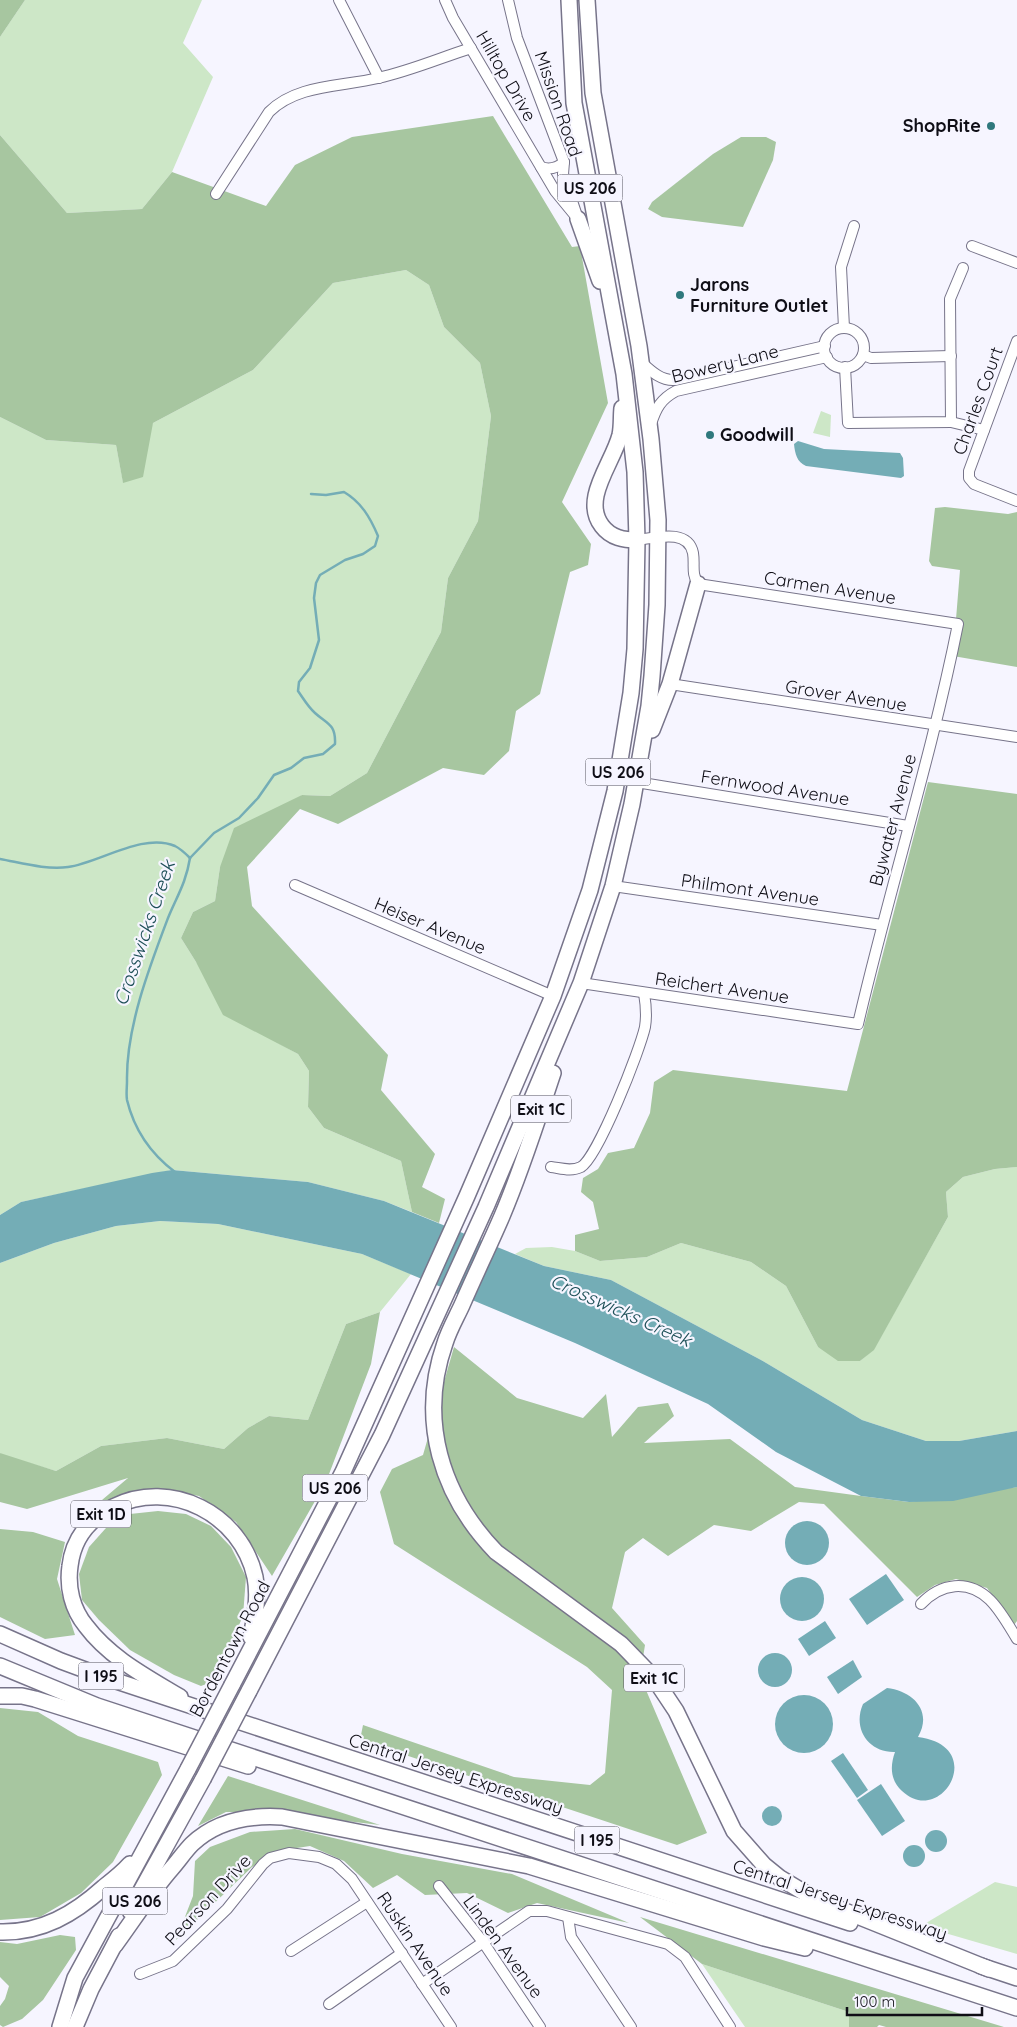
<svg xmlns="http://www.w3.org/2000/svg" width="1017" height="2027" font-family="Quicksand,sans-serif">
  <rect width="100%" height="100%" fill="#f6f5ff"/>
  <g fill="#cde7c7">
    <polygon points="25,0 202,0 183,43 213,77 172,172 142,209 67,213 0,135 0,37"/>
    <polygon points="406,270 429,285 444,327 480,363 491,416 478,521 448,578 441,632 367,773 330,796 302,795 220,867 215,901 193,912 181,938 196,962 278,1043 298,1054 309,1071 308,1107 324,1128 401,1161 412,1212 384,1201 308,1182 172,1170 21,1202 0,1215 0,417 46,440 116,445 123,482 153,423 253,370 333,283"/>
    <polygon points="821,411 831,415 830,437 813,433"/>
    <polygon points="1017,1167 1017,1431 959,1441 926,1441 862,1420 761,1360 611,1280 544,1266 515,1254 526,1248 552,1247 575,1251 600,1261 647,1257 681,1243 751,1262 786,1286 818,1347 860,1361 874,1349 948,1217 946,1192 963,1177 995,1169"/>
    <polygon points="160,1221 218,1224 362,1254 411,1274 380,1312 346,1324 308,1420 269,1416 248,1428 224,1449 167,1438 101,1446 56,1471 2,1455 0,1453 0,1263 54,1243 116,1226"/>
    <polygon points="995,1882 1017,1887 1017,1954 921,1926"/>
    <polygon points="702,1964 849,2012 849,2027 745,2027"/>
  </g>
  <g fill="#a7c6a0">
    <polygon points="0,0 25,0 0,37"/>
    <polygon points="493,116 572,247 580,246 608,403 562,502 591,544 588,565 570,572 540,694 516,711 509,751 484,775 443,768 338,824 300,809 247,867 252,906 388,1055 381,1090 435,1154 422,1187 445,1199 439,1223 412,1212 401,1161 324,1128 308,1107 309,1071 298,1054 223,1015 196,962 181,938 193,912 215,901 220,867 234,828 302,795 330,796 367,773 441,632 448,578 478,521 491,416 480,363 444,327 429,285 406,270 333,283 253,370 153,423 143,477 123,483 116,445 46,440 0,417 0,135 67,213 142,209 172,172 266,206 295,165 352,137"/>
    <polygon points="741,137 766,137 776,142 773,160 743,227 662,217 648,209 652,202 713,154"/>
    <polygon points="945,507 1008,514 1017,512 1017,667 953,656 960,570 932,566 929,561 935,508"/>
    <polygon points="928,782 1017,794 1017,1167 995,1169 963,1177 946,1192 948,1217 874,1350 860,1361 838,1361 818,1347 786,1286 751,1262 681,1243 647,1257 600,1261 575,1251 575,1235 599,1229 593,1202 581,1192 583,1178 598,1169 608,1153 634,1148 650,1113 654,1082 673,1070 847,1091"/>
    <polygon points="380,1312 371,1364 326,1482 272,1576 236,1522 199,1496 160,1489 121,1496 89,1511 128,1478 27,1509 0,1502 0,1453 56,1471 101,1446 167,1438 224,1449 248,1428 269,1416 308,1420 346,1324"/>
    <polygon points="454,1347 517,1398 583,1418 606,1394 612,1437 638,1407 668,1403 674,1416 644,1443 730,1439 795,1487 861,1496 909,1502 1017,1487 1017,1621 1014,1625 987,1588 956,1579 935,1585 917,1597 824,1504 799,1502 751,1531 714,1525 668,1556 643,1538 625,1552 612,1608 645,1645 640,1676 707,1833 677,1845 360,1740 363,1725 514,1777 590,1785 605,1773 612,1690 587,1667 394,1544 380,1492 392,1469 423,1455"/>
    <polygon points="158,1511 186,1514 211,1526 231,1547 246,1577 243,1616 214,1681 201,1686 174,1675 130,1650 99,1620 82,1600 79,1574 89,1547 106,1528 130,1514"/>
    <polygon points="0,1529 33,1532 65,1542 57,1579 75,1635 45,1639 0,1617"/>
    <polygon points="0,1708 38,1712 78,1736 158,1762 162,1775 113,1862 81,1893 40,1917 0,1920"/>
    <polygon points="228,1776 380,1825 270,1812 226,1812 198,1826"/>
    <polygon points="295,1829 402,1854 512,1874 629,1923 537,1903 508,1913 467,1893 425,1895 397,1875 373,1888 344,1861 310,1846 277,1851 252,1867 176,1940 193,1896 195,1861 210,1847 250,1832"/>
    <polygon points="640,1917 1004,2027 886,2027 879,2025 877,2027 849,2027 849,2012 702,1964"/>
    <polygon points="60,1935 75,1937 76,1950 43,2000 22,2019 3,2027 0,2025 0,2006 5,1999 9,1986 0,1977 0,1942 17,1944"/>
  </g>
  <g fill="#74adb6">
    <path d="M798,441l26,8 76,4 3,5 1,18 -3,2 -95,-12c-9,-4 -11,-12 -12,-22z"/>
    <polygon points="172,1170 308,1182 384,1201 544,1266 611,1280 761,1360 862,1420 926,1441 959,1441 1017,1431 1017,1487 953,1501 909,1502 861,1496 776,1452 708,1404 575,1343 362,1254 218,1224 160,1221 116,1226 54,1243 0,1263 0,1215 21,1202 152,1173"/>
    <circle cx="807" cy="1543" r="22"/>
    <polygon points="886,1574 904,1600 867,1625 849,1599"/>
    <circle cx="802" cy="1599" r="22"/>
    <polygon points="825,1621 836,1638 809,1656 798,1639"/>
    <circle cx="775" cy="1670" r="17"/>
    <polygon points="853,1660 862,1677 838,1694 827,1677"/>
    <path d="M887,1688c26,3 46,23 31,49 71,9 23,91 -16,54 -12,-11 -12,-25 -7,-39 -26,1 -43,-23 -32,-48z"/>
    <circle cx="804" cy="1724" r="29"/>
    <polygon points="843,1753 868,1790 857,1798 831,1761"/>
    <polygon points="881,1784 905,1821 882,1836 857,1800"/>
    <circle cx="772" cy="1816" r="10"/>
    <circle cx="936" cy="1841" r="11"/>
    <circle cx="914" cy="1856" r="11"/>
  </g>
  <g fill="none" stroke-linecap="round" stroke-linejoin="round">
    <g stroke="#74adb6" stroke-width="2.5">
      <path d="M190,858l24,-25 25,-15 19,-20 16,-23 17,-7 13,-10 19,-4 12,-10c1,-20 -8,-20 -20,-31 -7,-6 -12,-15 -17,-22l1,-9 11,-14 9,-28 -5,-42 2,-15 4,-8 25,-15 18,-6 12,-8 3,-10c-8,-19 -17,-34 -34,-44l-18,3 -15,-1"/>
      <path d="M0,859c22,4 46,11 68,8 31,-4 75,-35 107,-21 6,3 11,8 15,12"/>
      <path d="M175,1172c-24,-18 -41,-43 -48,-72 -1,-6 0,-13 0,-19 -1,-53 22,-113 41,-163 9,-22 18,-35 22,-60"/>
    </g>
    <defs>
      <g id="minor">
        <polyline points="339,0 379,78"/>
        <polyline points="445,0 453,18 555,191 578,219"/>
        <polyline points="508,0 517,38 564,162 563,174 576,213"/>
        <path d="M541,167c8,3 16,1 23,-5"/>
        <path d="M216,194l53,-82c28,-28 73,-25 109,-34 32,-7 62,-20 93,-30"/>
        <polyline points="972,246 1017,263"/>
        <polyline points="844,328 841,267 854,226"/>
        <circle cx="844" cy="348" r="20"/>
        <polyline points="1017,341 969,471 969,478 974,484 1017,501"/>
        <polyline points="863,355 871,358 951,356"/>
        <path d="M641,362c10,9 20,19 34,18l150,-34"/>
        <polyline points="845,367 848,423 951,422 950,299 963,268"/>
        <polyline points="951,422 984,430"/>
        <path d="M651,424c5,-16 10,-25 25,-33l151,-34"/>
        <polyline points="670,684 1017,737"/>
        <polyline points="636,782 908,826"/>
        <polyline points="295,885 553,996"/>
        <polyline points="613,886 882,925"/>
        <path d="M581,983l277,41c31,-134 73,-265 100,-400l-260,-40c-7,-11 -3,-19 -5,-31 -5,-25 -38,-15 -56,-13"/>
        <path d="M551,1167c9,1 20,5 30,0 17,-10 59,-117 64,-140 2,-12 1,-22 -1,-34"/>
        <path d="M921,1604c20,-21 47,-25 69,-4 11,11 19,26 27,39"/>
        <polyline points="439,1886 483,1942 540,2027"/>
        <polyline points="568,1917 571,1937 631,2027"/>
        <polyline points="291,1951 367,1902"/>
        <polyline points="140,1974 173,1961 227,1909 263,1864 270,1858 289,1853 319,1857 336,1864 352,1879 451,2027"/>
        <polyline points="422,1984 529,1911 547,1911 668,1944 685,1957 730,2027"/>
        <polyline points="329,2004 402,1953"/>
      </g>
      <g id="highway">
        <polyline points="578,219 600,281"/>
        <path d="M622,408c-1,9 0,18 -2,27 -7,28 -39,64 -18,91 9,12 22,14 35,14"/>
        <polyline points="652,730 670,684 698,584"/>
        <path d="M553,1073c-16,48 -31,96 -51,143 -13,30 -27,59 -40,89 -6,13 -13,25 -17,38 -27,77 -4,152 51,209l125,92 33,34 22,33 58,120 30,34 16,13 35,21 174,70"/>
        <polyline points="0,1634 61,1661 107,1678 850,1923"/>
        <polyline points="0,1666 97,1706 1017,2008"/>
        <polyline points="232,1685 343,1472 467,1196 553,996 590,890 615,791 631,693 635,649 637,540 635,472 624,374 574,103 569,0"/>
        <polyline points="249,1691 382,1435 486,1207 581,983 613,886 632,804 649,706 652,676 657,605 658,520 651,439 639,346 593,93 587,0"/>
        <polyline points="0,1696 22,1696 35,1699 248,1766"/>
        <path d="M180,1697c-33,-20 -70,-39 -94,-71 -14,-17 -19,-39 -16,-60 3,-27 19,-47 43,-59 58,-29 128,7 142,70 4,20 0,40 -4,60"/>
        <polyline points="130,1911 203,1779"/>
        <path d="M0,1932c42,1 74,-18 104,-45 9,-7 18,-14 26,-23"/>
        <path d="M115,1945c19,-26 36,-53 57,-77 7,-8 13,-17 20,-24 24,-23 58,-29 90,-27l247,49 235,72 41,10"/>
        <polyline points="981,1966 1017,1978"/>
        <polyline points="60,2027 75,1978 188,1769"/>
        <polyline points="75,2027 91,1989 119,1936"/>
      </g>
    </defs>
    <use href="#minor" stroke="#77748a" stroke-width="12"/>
    <use href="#highway" stroke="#77748a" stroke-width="18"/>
    <use href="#minor" stroke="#fff" stroke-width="10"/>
    <use href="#highway" stroke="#fff" stroke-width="15"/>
    <defs>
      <g id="highway-bridge">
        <polyline points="188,1769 232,1685"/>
        <polyline points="203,1779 249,1691"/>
      </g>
    </defs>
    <use href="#highway-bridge" stroke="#77748a" stroke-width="18" stroke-linecap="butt"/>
    <use href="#highway-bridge" stroke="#fff" stroke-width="15"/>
  </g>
  <g fill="#2f787d" stroke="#f6f5ff" stroke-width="2">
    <circle cx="991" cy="126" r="5"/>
    <circle cx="680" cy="295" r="5"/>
    <circle cx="710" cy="435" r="5"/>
  </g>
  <g text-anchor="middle" stroke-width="4.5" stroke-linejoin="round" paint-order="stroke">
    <g fill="#f6f5ff" stroke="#54535c" stroke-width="1">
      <rect x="557.5" y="174.5" width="65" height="27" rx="4"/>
      <rect x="585.5" y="758.5" width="65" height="27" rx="4"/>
      <rect x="511" y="1095.5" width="60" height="27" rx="4"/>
      <rect x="302.5" y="1474.5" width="65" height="27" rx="4"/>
      <rect x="71" y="1500.5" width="60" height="27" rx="4"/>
      <rect x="78.5" y="1662.5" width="45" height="27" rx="4"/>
      <rect x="624" y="1664.5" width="60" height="27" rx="4"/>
      <rect x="574.5" y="1826.5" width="45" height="27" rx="4"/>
      <rect x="102.5" y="1887.5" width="65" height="27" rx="4"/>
    </g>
    <g font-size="16" font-weight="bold" fill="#0f0e16">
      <text x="590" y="194">US 206</text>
      <text x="618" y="778">US 206</text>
      <text x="541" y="1115">Exit 1C</text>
      <text x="335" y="1494">US 206</text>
      <text x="101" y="1520">Exit 1D</text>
      <text x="101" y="1682">I 195</text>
      <text x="654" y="1684">Exit 1C</text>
      <text x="597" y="1846">I 195</text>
      <text x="135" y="1907">US 206</text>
    </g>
    <g font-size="18" fill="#0f0e16" stroke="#f6f5ff">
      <text transform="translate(506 76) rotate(60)" y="6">Hilltop Drive</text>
      <text transform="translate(558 104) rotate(71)" y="6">Mission Road</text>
      <text transform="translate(725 364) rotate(-14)" y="6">Bowery Lane</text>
      <text transform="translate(978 401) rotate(-70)" y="6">Charles Court</text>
      <text transform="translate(830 588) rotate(9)" y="6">Carmen Avenue</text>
      <text transform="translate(846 696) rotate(9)" y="6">Grover Avenue</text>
      <text transform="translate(775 788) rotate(9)" y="6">Fernwood Avenue</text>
      <text transform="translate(893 820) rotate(-75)" y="6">Bywater Avenue</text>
      <text transform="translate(750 890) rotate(8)" y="6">Philmont Avenue</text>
      <text transform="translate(430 926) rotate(23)" y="6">Heiser Avenue</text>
      <text transform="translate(722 988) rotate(8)" y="6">Reichert Avenue</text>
      <text transform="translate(230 1649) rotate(-62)" y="6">Bordentown Road</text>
      <text transform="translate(456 1774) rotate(18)" y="6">Central Jersey Expressway</text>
      <text transform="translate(208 1900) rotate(-47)" y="6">Pearson Drive</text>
      <text transform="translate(840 1900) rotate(18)" y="6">Central Jersey Expressway</text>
      <text transform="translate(415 1944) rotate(56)" y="6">Ruskin Avenue</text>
      <text transform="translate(503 1947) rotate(54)" y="6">Linden Avenue</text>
    </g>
    <g font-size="18" font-weight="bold" fill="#0f0e16" stroke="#f6f5ff" text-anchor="start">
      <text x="981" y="132" text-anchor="end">ShopRite</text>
      <text x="690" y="291">Jarons<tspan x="690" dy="21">Furniture Outlet</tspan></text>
      <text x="720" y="441">Goodwill</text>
    </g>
    <g font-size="19" font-style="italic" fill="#1d4f57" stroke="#f6f5ff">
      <text transform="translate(144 933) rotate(-71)" y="7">Crosswicks Creek</text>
      <text transform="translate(621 1310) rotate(24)" y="7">Crosswicks Creek</text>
    </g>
  </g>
  <path d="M847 2007v8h135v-8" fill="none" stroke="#0f0e16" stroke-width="2.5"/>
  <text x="854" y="2007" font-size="15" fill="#0f0e16" stroke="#f6f5ff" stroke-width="4" paint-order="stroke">100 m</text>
</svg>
